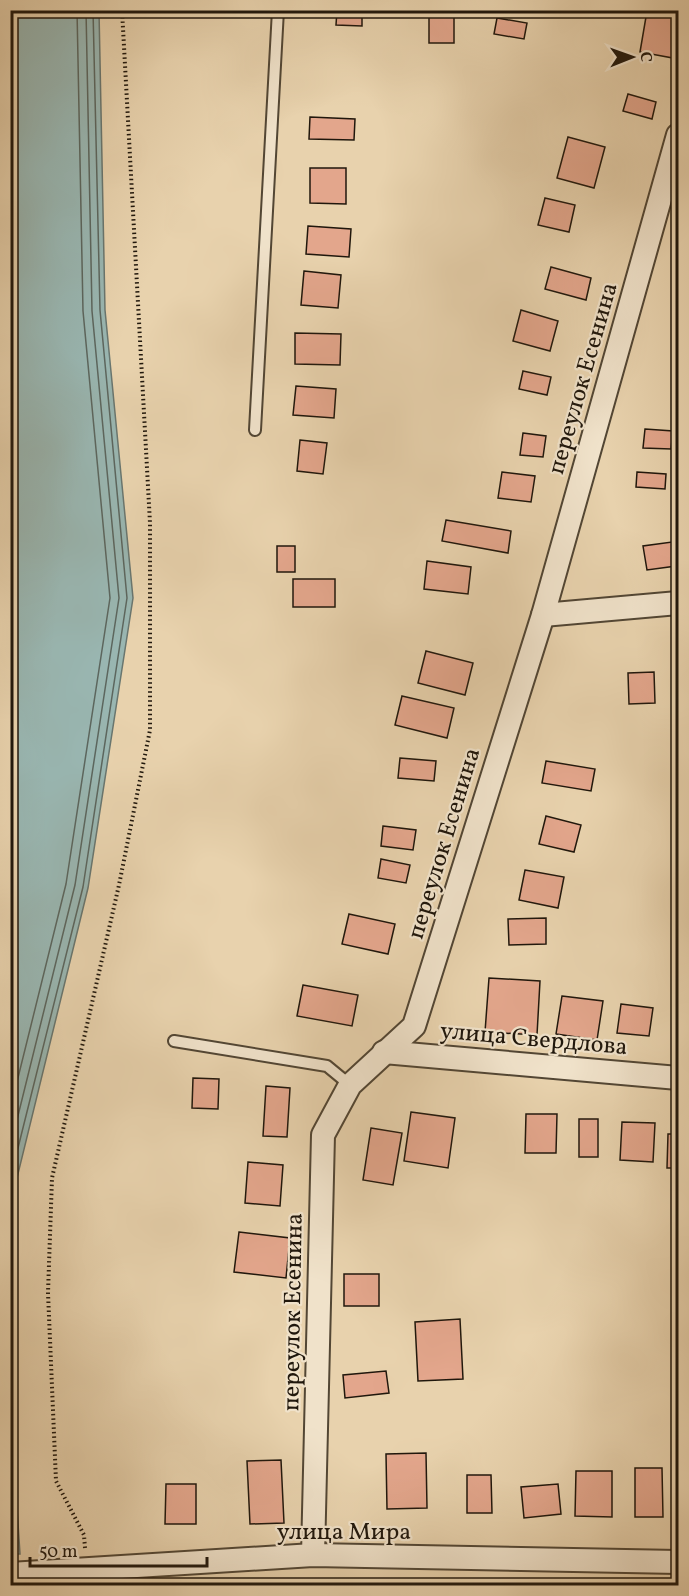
<svg xmlns="http://www.w3.org/2000/svg" width="689" height="1596" font-family="Vollkorn,serif">
  <rect width="100%" height="100%" fill="#e8d2ad"/>
  <filter id="stains"><feTurbulence type="fractalNoise" baseFrequency=".00333" numOctaves="4"/><feColorMatrix values="0 0 0 0 .2 0 0 0 0 .09 0 0 0 0 .02 0 0 0 .5 -.17"/></filter>
  <radialGradient id="worn" r=".72"><stop offset=".6" stop-color="#630" stop-opacity="0"/><stop offset="1" stop-color="#630" stop-opacity=".3"/></radialGradient>
  <g fill="#99b6b1" stroke="#69766f" stroke-width="1.5">
    <polygon points="11,10 99,11 105,310 133,598 88,888 14,1190 11,1244"/>
    <polygon points="10,1402 20,1554 11,1554"/>
  </g>
  <g fill="none" stroke-linecap="round" stroke-linejoin="round">
    <g stroke="#5c665e" stroke-width="1.5">
      <polyline points="10,1110 66,884 110,598 83,311 77,10"/>
      <polyline points="10,1148 75,885 119,598 92,311 86,10"/>
      <polyline points="10,1180 83,887 127,598 100,310 93,10"/>
    </g>
  </g>
  <g fill="#e3a68c" stroke="#20170c" stroke-width="1.5">
    <polygon points="337,10 362,10 362,26 336,25"/>
    <rect x="429" y="10" width="25" height="33"/>
    <polygon points="647,11 678,17 673,58 640,52"/>
    <polygon points="497,18 527,23 524,39 494,34"/>
    <polygon points="628,94 656,102 652,119 623,111"/>
    <polygon points="310,117 355,119 354,140 309,139"/>
    <polygon points="568,137 605,147 594,188 557,178"/>
    <polygon points="310,168 346,168 346,204 310,203"/>
    <polygon points="545,198 575,205 569,232 538,225"/>
    <polygon points="308,226 351,229 349,257 306,254"/>
    <polygon points="551,267 591,278 586,300 545,289"/>
    <polygon points="304,271 341,275 338,308 301,305"/>
    <polygon points="521,310 558,321 550,351 513,341"/>
    <polygon points="295,333 341,334 340,365 295,364"/>
    <polygon points="523,371 551,377 547,395 519,389"/>
    <polygon points="296,386 336,389 334,418 293,415"/>
    <polygon points="645,429 673,431 671,449 643,448"/>
    <polygon points="523,433 546,436 543,457 520,455"/>
    <polygon points="300,440 327,443 323,474 297,471"/>
    <polygon points="502,472 535,476 531,502 498,498"/>
    <polygon points="637,472 666,474 665,489 636,487"/>
    <polygon points="446,520 511,531 508,553 442,541"/>
    <polygon points="672,542 676,566 647,570 643,546"/>
    <rect x="277" y="546" width="18" height="26"/>
    <polygon points="427,561 471,567 468,594 424,589"/>
    <rect x="293" y="579" width="42" height="28"/>
    <polygon points="426,651 473,663 465,695 418,683"/>
    <polygon points="654,672 655,703 629,704 628,673"/>
    <polygon points="402,696 454,708 447,738 395,725"/>
    <polygon points="400,758 436,761 434,781 398,778"/>
    <polygon points="546,761 595,769 591,791 542,783"/>
    <polygon points="546,816 581,825 574,852 539,844"/>
    <polygon points="383,826 416,830 413,850 381,846"/>
    <polygon points="381,859 410,865 406,883 378,878"/>
    <polygon points="525,870 564,877 558,908 519,900"/>
    <polygon points="349,914 395,924 388,954 342,944"/>
    <polygon points="546,918 546,944 509,945 508,919"/>
    <polygon points="489,978 540,981 537,1035 485,1032"/>
    <polygon points="303,985 358,995 352,1026 297,1016"/>
    <polygon points="562,996 603,1001 597,1040 556,1034"/>
    <polygon points="621,1004 653,1008 649,1036 617,1033"/>
    <polygon points="193,1078 219,1079 218,1109 192,1108"/>
    <polygon points="266,1086 290,1088 287,1137 263,1136"/>
    <polygon points="411,1112 455,1118 448,1168 404,1161"/>
    <polygon points="526,1114 557,1114 556,1153 525,1153"/>
    <rect x="579" y="1119" width="19" height="38"/>
    <polygon points="622,1122 655,1123 653,1162 620,1160"/>
    <polygon points="371,1128 402,1133 393,1185 363,1180"/>
    <polygon points="668,1134 678,1134 678,1168 667,1168"/>
    <polygon points="248,1162 283,1165 280,1206 245,1203"/>
    <polygon points="239,1232 290,1238 286,1278 234,1272"/>
    <rect x="344" y="1274" width="35" height="32"/>
    <polygon points="460,1319 463,1379 418,1381 415,1322"/>
    <polygon points="386,1371 389,1393 345,1398 343,1375"/>
    <polygon points="426,1453 427,1508 387,1509 386,1454"/>
    <polygon points="281,1460 284,1523 250,1524 247,1461"/>
    <polygon points="635,1468 662,1468 663,1517 635,1517"/>
    <polygon points="576,1471 612,1471 612,1517 575,1516"/>
    <polygon points="467,1475 491,1475 492,1513 467,1513"/>
    <polygon points="166,1484 196,1484 196,1524 165,1524"/>
    <polygon points="558,1484 561,1514 524,1518 521,1487"/>
  </g>
  <g fill="none" stroke-linecap="round" stroke-linejoin="round">
    <defs>
      <g id="lane">
        <polyline points="255,430 278,10"/>
        <polyline points="174,1041 327,1066 350,1085"/>
      </g>
      <g id="street">
        <polyline points="543,615 678,603"/>
        <polyline points="384,1052 678,1078"/>
        <polyline points="313,1555 323,1135 350,1085 414,1026 543,615 678,135"/>
        <polyline points="10,1574 313,1555 678,1562"/>
      </g>
    </defs>
    <use href="#lane" stroke="#524634" stroke-width="14"/>
    <use href="#street" stroke="#524634" stroke-width="26"/>
    <polyline stroke="#20170c" stroke-width="4" stroke-dasharray="1.5 3" stroke-linecap="butt" points="85,1548 84,1535 56,1481 48,1293 52,1178 119,885 150,730 150,523 122,10"/>
    <use href="#lane" stroke="#f0e2ca" stroke-width="10"/>
    <use href="#street" stroke="#f0e2ca" stroke-width="22"/>
  </g>
  <g text-anchor="middle" stroke-width="4.5" stroke-linejoin="round" paint-order="stroke">
    <g font-size="24" fill="#20170c" stroke="#f0e2ca">
      <text transform="translate(582 378) rotate(-74)" y="8">переулок Есенина</text>
      <text transform="translate(443 843) rotate(-73)" y="8">переулок Есенина</text>
      <text transform="translate(534 1038) rotate(5)" y="8">улица Свердлова</text>
      <text transform="translate(292 1312) rotate(-89)" y="8">переулок Есенина</text>
      <text x="344" y="1539">улица Мира</text>
    </g>
  </g>
  <rect width="689" height="1596" fill="none" stroke="#e8d2ad" stroke-width="36"/>
  <rect x="12" y="12" width="665" height="1572" fill="none" stroke="#20170c" stroke-width="3"/>
  <rect x="18" y="18" width="653" height="1560" fill="none" stroke="#20170c" stroke-width="1.5"/>
  <g transform="translate(632 57) rotate(89)" stroke="#f0e2ca" stroke-width="4.5" paint-order="stroke">
  <path d="M0-4.5L10 22L0 15L-10 22Z" fill="#20170c"/>
  <text y="-9" font-size="16" font-weight="bold" text-anchor="middle" fill="#20170c">С</text>
  </g>
  <path d="M30 1557v9h177v-9" fill="none" stroke="#20170c" stroke-width="3"/>
  <text x="39" y="1557" font-size="18" fill="#20170c" stroke="#f0e2ca" stroke-width="4.5" paint-order="stroke">50 m</text>
  <rect width="100%" height="100%" filter="url(#stains)"/>
  <rect width="100%" height="100%" fill="url(#worn)"/>
</svg>
